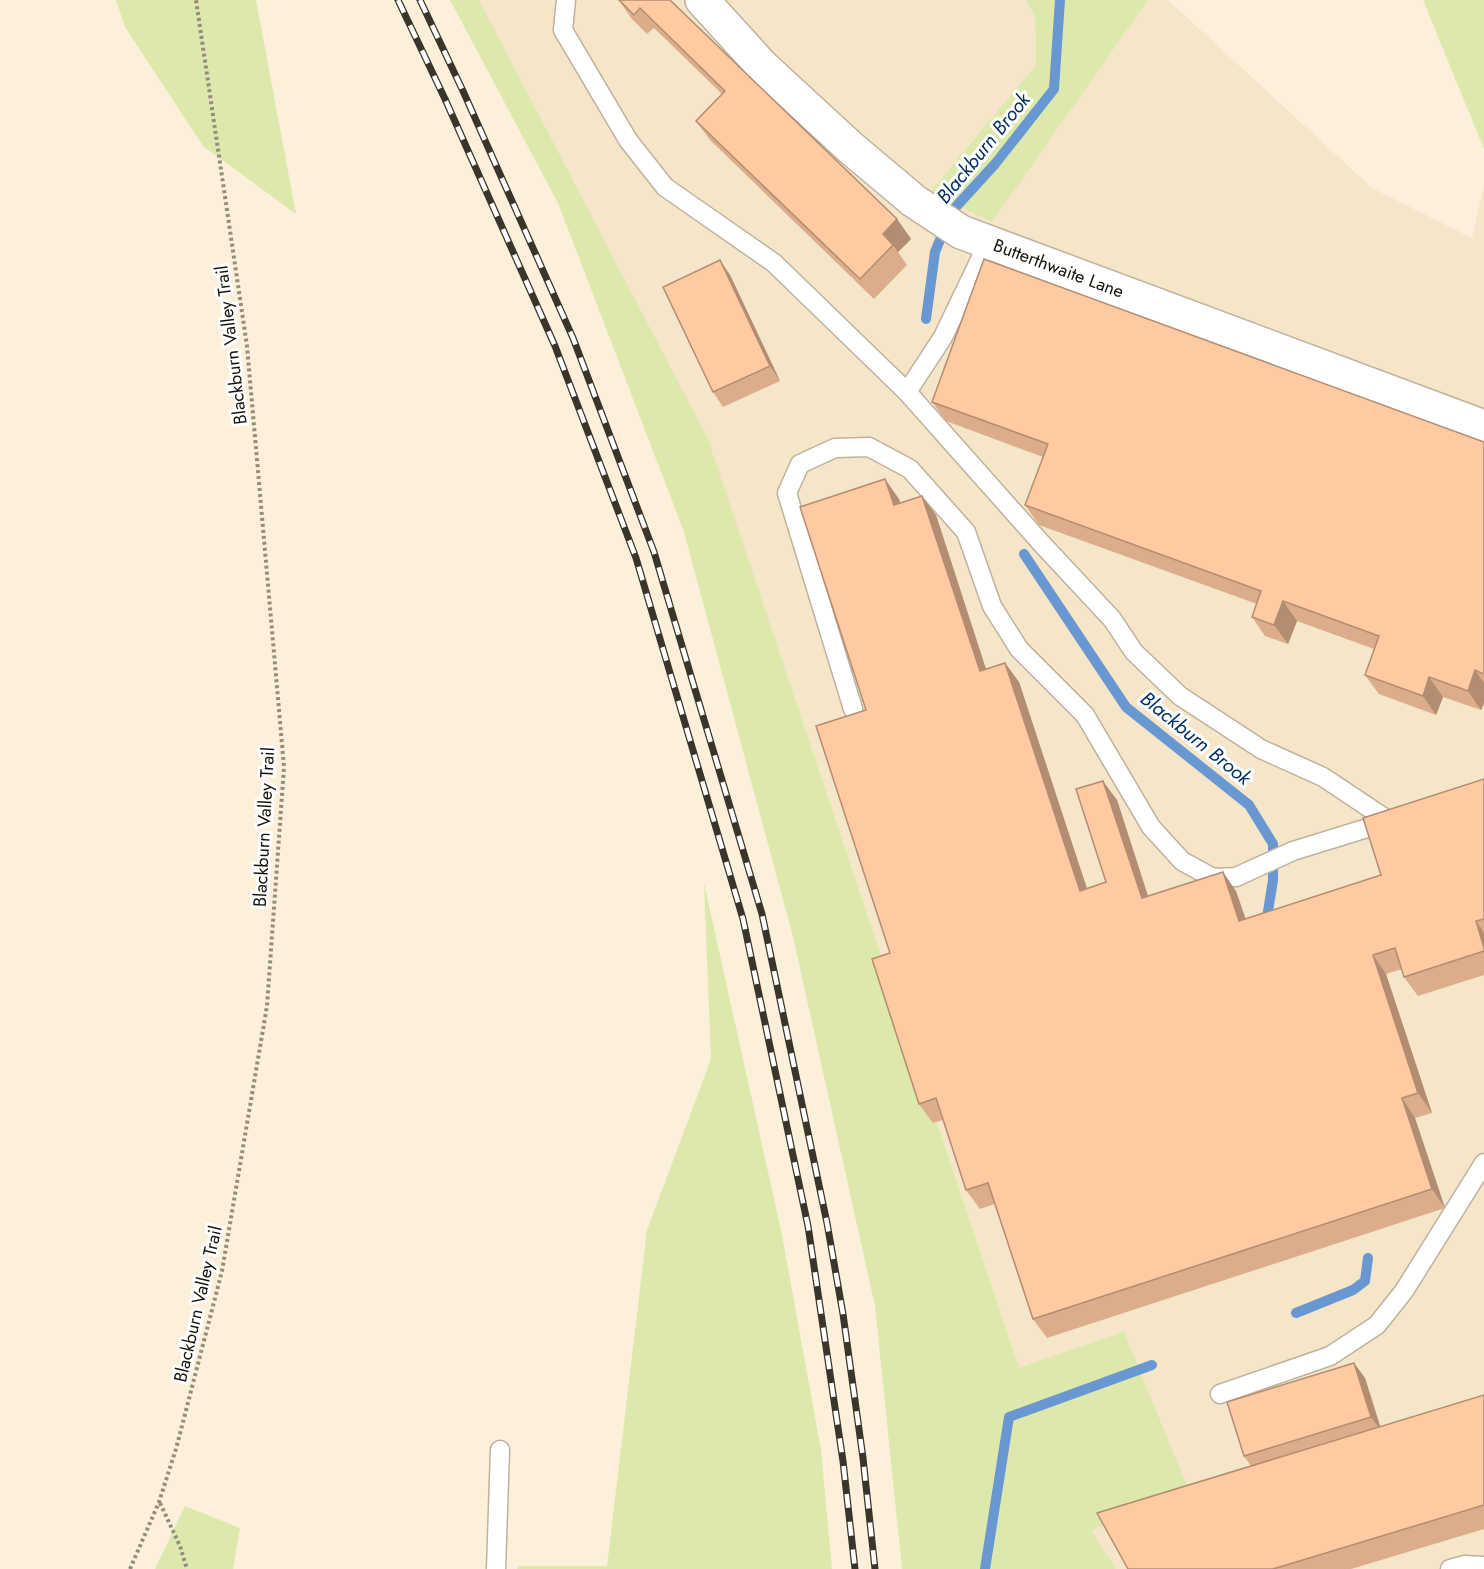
<svg xmlns="http://www.w3.org/2000/svg" width="1484" height="1569" font-family="Jost,sans-serif">
  <rect width="100%" height="100%" fill="#fdf0db"/>
  <polygon fill="#f5e5c9" points="479,0 1026,0 1035,17 1036,65 930,192 992,221 1148,0 1168,0 1372,188 1472,238 1484,185 1484,1569 1116,1569 1091,1530 1192,1501 1019,1368 708,439"/>
  <g fill="#dde8ac">
    <polygon points="116,0 256,0 296,214 203,146 125,27"/>
    <polygon points="450,0 479,0 708,439 1019,1368 1124,1332 1193,1501 1091,1530 1116,1569 902,1569 875,1306 793,937 684,532 558,203"/>
    <polygon points="1026,0 1148,0 992,222 930,192 1036,65 1035,17"/>
    <polygon points="1423,0 1484,0 1484,149"/>
    <polygon points="704,883 782,1235 821,1450 832,1569 517,1569 519,1566 607,1566 647,1230 711,1059"/>
    <polygon points="185,1506 240,1528 233,1569 155,1569"/>
  </g>
  <g fill="none" stroke-linecap="round" stroke-linejoin="round">
    <g stroke="#6897d1" stroke-width="10">
      <polyline points="926,319 935,252 952,211 995,164 1054,89 1060,0"/>
      <polyline points="1024,554 1126,707 1249,805 1273,844 1273,880 1266,924"/>
      <polyline points="1296,1313 1353,1290 1365,1281 1368,1258"/>
      <polyline points="985,1569 1009,1417 1152,1365"/>
    </g>
    <defs>
      <g id="lane">
        <polyline points="566,0 563,30 628,140 665,187 774,263 907,392 1042,544 1112,619 1134,652 1180,696 1261,749 1323,777 1389,821"/>
        <polyline points="907,392 943,337 988,243"/>
        <polyline points="853,709 787,493 800,464 835,448 869,447 910,469 966,532 992,606 1019,649 1085,715 1151,827 1182,861 1213,878 1236,877 1293,851 1390,821"/>
        <polyline points="1220,1394 1330,1356 1377,1325 1404,1291 1484,1163"/>
        <polyline points="496,1569 500,1450"/>
        <polyline points="1450,1569 1465,1565 1484,1566"/>
      </g>
      <g id="street">
        <path id="s1" d="M702,0l61,67 88,81 63,53 47,31 523,195"/>
      </g>
    </defs>
    <use href="#lane" stroke="#beb29e" stroke-width="21"/>
    <use href="#street" stroke="#beb29e" stroke-width="36"/>
    <g stroke="#958c7d" stroke-width="4" stroke-dasharray="3 3" stroke-linecap="butt">
      <polyline points="160,1503 180,1546 187,1569"/>
      <polyline points="130,1569 159,1502 176,1449 222,1271 267,1006 284,767 247,346 196,0"/>
    </g>
    <use href="#lane" stroke="#fff" stroke-width="18"/>
    <use href="#street" stroke="#fff" stroke-width="33"/>
    <defs>
      <g id="rail">
        <polyline points="398,0 445,99 555,346 636,558 743,919 808,1226 843,1461 855,1569"/>
        <polyline points="420,0 463,91 573,338 654,552 762,914 827,1223 843,1314 863,1458 875,1569"/>
      </g>
    </defs>
    <use href="#rail" stroke="#3a342b" stroke-width="7"/>
    <use href="#rail" stroke="#fff" stroke-width="4.5" stroke-dasharray="14" stroke-linecap="butt"/>
  </g>
  <g fill="#dbad8a">
    <polygon points="619,0 670,0 897,219 911,239 898,252 907,265 874,299 710,140 696,121 722,94 654,28 647,34 631,18"/>
    <polygon points="730,275 780,381 723,407 713,392"/>
    <polygon points="932,402 1484,442 1484,703 1481,710 1443,697 1436,715 1379,694 1365,675 1374,649 1297,621 1288,644 1265,636 1252,617 1257,604 1039,525 1025,505 1043,457 946,421"/>
    <polygon points="899,499 900,503 936,515 986,669 1005,663 1019,682 1087,889 1106,882 1117,800 1148,896 1236,891 1245,919 1381,875 1484,779 1484,975 1418,996 1404,977 1402,969 1386,974 1432,1113 1415,1118 1445,1208 1047,1338 1033,1319 995,1204 980,1209 966,1190 943,1120 933,1123 919,1104 890,953 866,710"/>
    <polygon points="1365,1378 1380,1427 1484,1395 1484,1529 1351,1569 1128,1569 1251,1466 1244,1456"/>
  </g>
  <g fill="#b28d71">
    <polygon points="897,219 911,239 898,252 893,245 883,234"/>
    <polygon points="720,260 730,275 780,381 770,366"/>
    <polygon points="885,479 899,499 908,524 894,505"/>
    <polygon points="922,496 936,515 993,691 980,671"/>
    <polygon points="1283,601 1297,621 1288,644 1274,625"/>
    <polygon points="1005,663 1019,682 1094,910 1080,891"/>
    <polygon points="1475,670 1484,683 1484,703 1481,710 1468,691"/>
    <polygon points="1429,677 1443,697 1436,715 1423,696"/>
    <polygon points="1103,781 1117,800 1155,918 1142,898"/>
    <polygon points="1223,872 1236,891 1253,940 1239,921"/>
    <polygon points="1476,921 1484,933 1484,948"/>
    <polygon points="1373,955 1386,974 1432,1113 1418,1093"/>
    <polygon points="1402,1098 1415,1118 1445,1208 1432,1189"/>
    <polygon points="1354,1363 1365,1378 1382,1432 1371,1417"/>
  </g>
  <g fill="#ffc9a1" stroke="#b28d71" stroke-width="1.5">
    <polygon points="619,0 670,0 897,219 883,234 893,245 860,279 696,121 725,91 640,8 634,15"/>
    <polygon points="984,259 1484,442 1484,674 1475,670 1468,691 1429,677 1423,696 1365,675 1379,636 1283,601 1274,625 1252,617 1261,591 1025,505 1048,444 932,402"/>
    <polygon points="720,260 770,366 713,392 663,287"/>
    <polygon points="885,479 894,505 922,496 980,671 1005,663 1080,891 1106,882 1076,789 1103,781 1142,898 1223,872 1239,921 1381,875 1363,818 1484,779 1484,919 1476,921 1484,948 1484,951 1404,977 1395,948 1373,955 1418,1093 1402,1098 1432,1189 1033,1319 988,1183 966,1190 936,1098 919,1104 872,959 890,953 816,726 866,710 800,507"/>
    <polygon points="1354,1363 1371,1417 1244,1456 1227,1402"/>
    <polygon points="1484,1395 1484,1505 1273,1569 1128,1569 1097,1513"/>
  </g>
  <g text-anchor="middle" stroke-width="6" stroke-linejoin="round" paint-order="stroke">
    <g font-size="18" fill="#16120b" stroke="#fff">
      <text dy="6" stroke="none"><textPath href="#s1" startOffset="453">Butterthwaite Lane</textPath></text>
      <text transform="translate(231 345) rotate(-97)" y="6">Blackburn Valley Trail</text>
      <text transform="translate(264 827) rotate(-87)" y="6">Blackburn Valley Trail</text>
      <text transform="translate(198 1304) rotate(-77)" y="6">Blackburn Valley Trail</text>
    </g>
    <g font-size="20" font-style="italic" fill="#003065" stroke="#fff">
      <text transform="translate(983 148) rotate(-51)" y="7">Blackburn Brook</text>
      <text transform="translate(1196 738) rotate(39)" y="7">Blackburn Brook</text>
    </g>
  </g>
</svg>
